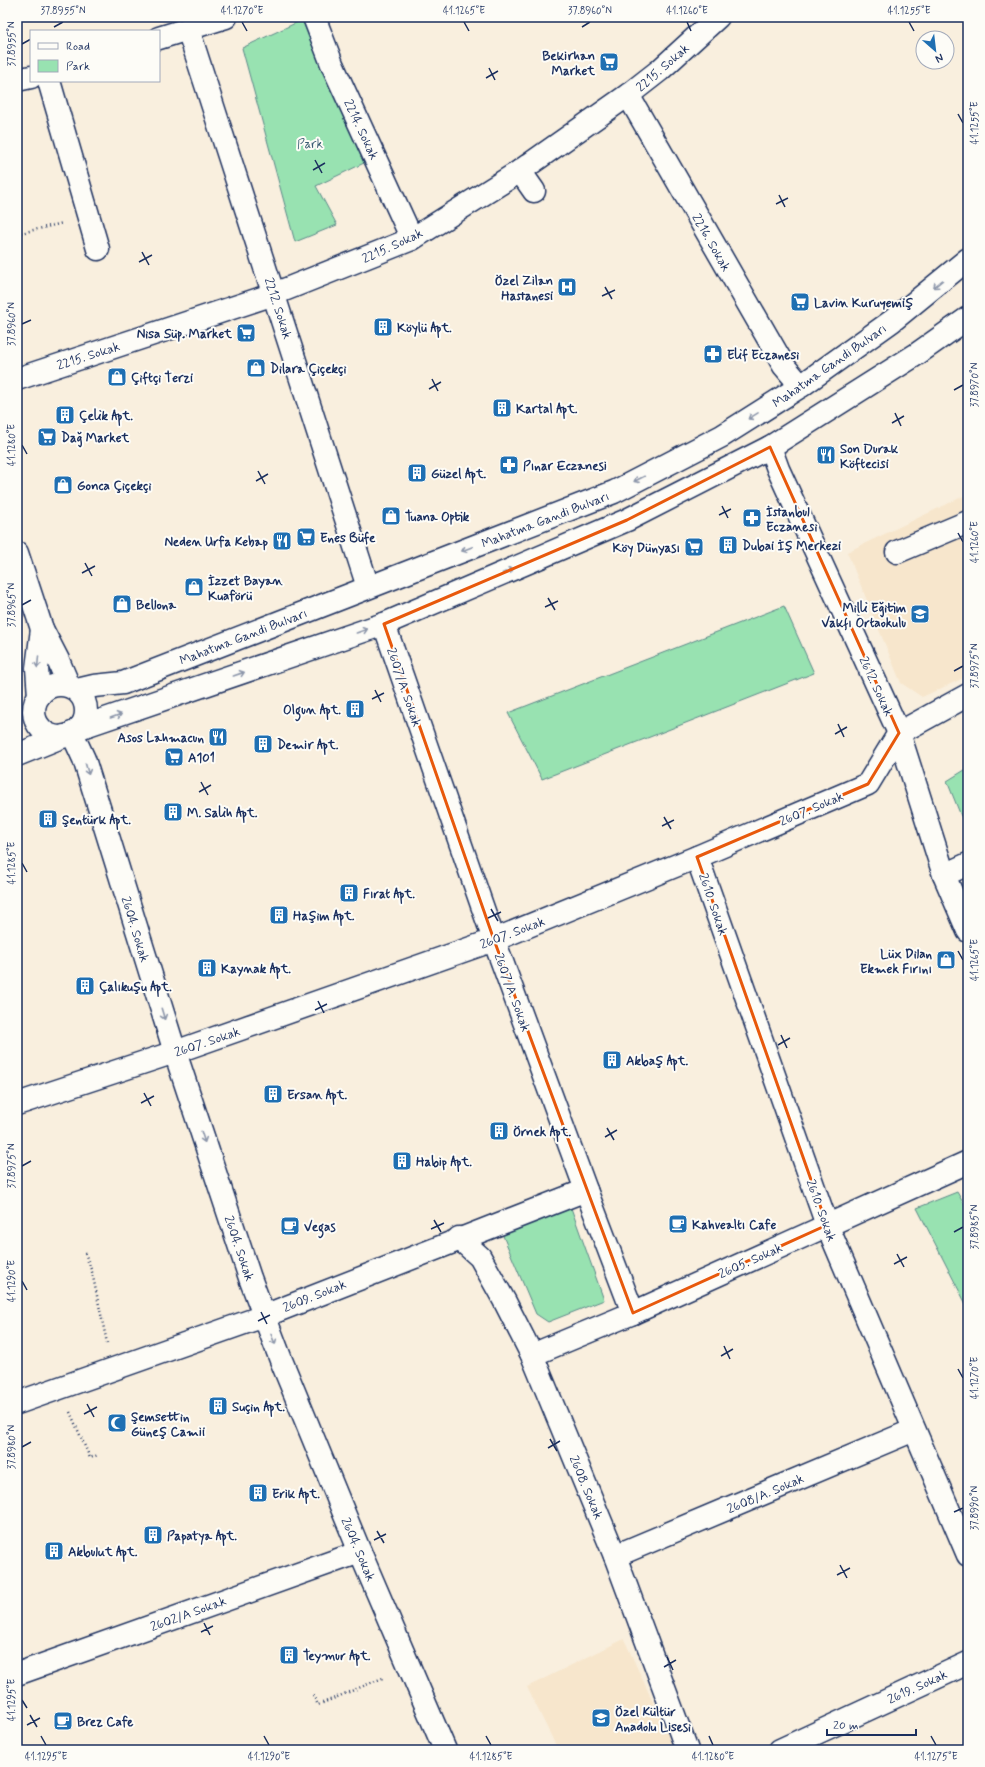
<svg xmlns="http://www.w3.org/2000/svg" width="985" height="1767" font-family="Mynerve,sans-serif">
  <rect width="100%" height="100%" fill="#f9efde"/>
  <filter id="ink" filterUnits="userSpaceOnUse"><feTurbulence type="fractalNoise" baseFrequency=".025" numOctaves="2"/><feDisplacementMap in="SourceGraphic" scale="8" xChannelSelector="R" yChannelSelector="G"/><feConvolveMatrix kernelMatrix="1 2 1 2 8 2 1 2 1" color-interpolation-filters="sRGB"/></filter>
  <g filter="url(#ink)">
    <g fill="#f7e6cc">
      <polygon points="968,494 968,676 922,697 901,683 847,552"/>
      <polygon points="624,1639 675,1750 558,1750 527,1687"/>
    </g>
    <g fill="#98e2b1" stroke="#5a8888">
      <polygon points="302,20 364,163 316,186 337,225 295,242 242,48"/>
      <polygon points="784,606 814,673 542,779 508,713"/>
      <polygon points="968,768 968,826 961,816 947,781"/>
      <polygon points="957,1192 968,1211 968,1308 917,1208"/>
      <polygon points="571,1208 604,1300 548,1322 536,1314 501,1231"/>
    </g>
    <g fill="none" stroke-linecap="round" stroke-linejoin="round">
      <defs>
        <g id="minor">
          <polyline points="314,17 332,64 412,239"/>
          <polyline points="188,29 368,587"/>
          <polyline points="159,38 226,17"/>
          <polyline points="17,80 31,77"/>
          <polyline points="49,81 98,249"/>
          <polyline points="628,95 784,366 801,386"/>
          <polyline points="520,171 534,191"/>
          <polyline points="17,379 274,294 412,239 520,171 628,95 660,70 718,17"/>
          <polyline points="770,447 778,469 899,733 944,875 968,931"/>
          <polyline points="897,552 968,522"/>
          <polyline points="384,624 494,940 586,1190 633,1313"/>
          <polyline points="72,733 84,759 175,1052 250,1278 281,1360 360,1552 445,1750"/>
          <polyline points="697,857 827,1225 968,1555"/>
          <polyline points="944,875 968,864"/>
          <polyline points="17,1104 175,1052 494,940 697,857 868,784 899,733 968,695"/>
          <polyline points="459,1238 480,1257 504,1300 532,1355 615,1556 687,1750"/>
          <polyline points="532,1355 633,1313 968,1162"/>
          <polyline points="17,1403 264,1316 586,1190"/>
          <polyline points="615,1556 914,1430"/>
          <polyline points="17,1674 360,1552"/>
          <polyline points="780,1750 968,1663"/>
        </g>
        <g id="major">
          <polyline points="17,553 42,629 58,660 69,686"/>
          <circle cx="60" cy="711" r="26"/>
          <polyline points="77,690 94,686 123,683 614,492 722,436 801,386 892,321 968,259"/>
          <polyline points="39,696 37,668 42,629"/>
          <polyline points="79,728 384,624 627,520 770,447 917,354 968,318"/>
          <polyline points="17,755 64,736"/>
        </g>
      </defs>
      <use href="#minor" stroke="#1b2f5e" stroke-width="25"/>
      <use href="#major" stroke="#1b2f5e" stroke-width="25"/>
      <g stroke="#1b2f5e" stroke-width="2.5" stroke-dasharray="1 3" stroke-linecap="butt">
        <polyline points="17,234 63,223"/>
        <polyline points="85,1253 92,1272 107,1343"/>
        <polyline points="70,1412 90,1458 98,1455"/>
        <polyline points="313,1695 318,1705 385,1677"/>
      </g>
      <use href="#minor" stroke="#fdfcf7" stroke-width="22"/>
      <use href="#major" stroke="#fdfcf7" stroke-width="22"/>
    </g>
    <defs><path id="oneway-shaft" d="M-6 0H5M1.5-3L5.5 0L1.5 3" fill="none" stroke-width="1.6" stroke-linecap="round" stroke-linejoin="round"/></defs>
    <g stroke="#8c96aa">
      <use href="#oneway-shaft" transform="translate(938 284) rotate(140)"/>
      <use href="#oneway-shaft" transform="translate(753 416) rotate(148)"/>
      <use href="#oneway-shaft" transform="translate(639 479) rotate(153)"/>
      <use href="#oneway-shaft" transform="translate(467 549) rotate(159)"/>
      <use href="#oneway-shaft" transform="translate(508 571) rotate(-23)"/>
      <use href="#oneway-shaft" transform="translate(362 631) rotate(-19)"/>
      <use href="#oneway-shaft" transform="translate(38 662) rotate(95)"/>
      <use href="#oneway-shaft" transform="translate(239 674) rotate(-19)"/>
      <use href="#oneway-shaft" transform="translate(116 716) rotate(-19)"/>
      <use href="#oneway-shaft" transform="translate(87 769) rotate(74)"/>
      <use href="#oneway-shaft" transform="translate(163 1014) rotate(73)"/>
      <use href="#oneway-shaft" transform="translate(203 1137) rotate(72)"/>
      <use href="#oneway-shaft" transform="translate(273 1339) rotate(68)"/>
    </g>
  </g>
  <path fill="none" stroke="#e8590c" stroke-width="3" stroke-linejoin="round" d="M770,447l129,286 -31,51 -171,73 130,368 -194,88 -139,-373 -110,-316 243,-104z"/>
  <path fill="none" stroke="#1b2f5e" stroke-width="1.5" d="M242,22l5,9M464,22l5,9M687,22l4,9M909,22l5,9M54,27l9,-5M582,27l8,-5M22,44l9,-5M489,68l6,12M486,78l12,-7M958,114l5,9M315,160l7,13M313,170l12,-7M779,195l6,12M776,204l12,-6M142,252l7,13M139,262l13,-7M605,287l7,12M602,296l13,-6M22,324l9,-4M432,379l6,12M429,389l12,-7M954,390l9,-5M895,413l6,13M892,423l12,-7M22,445l5,9M258,471l7,13M256,481l12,-7M722,506l6,12M719,515l12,-6M958,533l5,9M85,563l7,13M82,573l13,-7M548,598l7,12M22,605l9,-5M545,607l13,-6M954,671l9,-5M375,690l6,12M372,699l12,-6M838,724l6,13M835,734l12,-7M201,782l7,13M199,792l12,-7M664,817l7,12M662,826l12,-6M22,863l5,9M491,909l7,12M488,918l13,-6M958,951l5,9M318,1001l6,12M315,1010l12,-6M781,1035l6,13M778,1045l12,-7M144,1093l7,13M141,1103l13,-7M607,1128l7,12M605,1137l12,-7M22,1166l9,-5M434,1220l7,12M431,1229l13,-6M954,1232l9,-5M897,1254l7,13M894,1264l13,-7M22,1281l5,9M261,1312l6,12M258,1321l12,-6M724,1346l6,13M721,1356l12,-7M958,1369l5,9M87,1404l7,13M84,1414l13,-7M550,1439l7,12M22,1447l9,-5M548,1448l12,-7M954,1512l9,-4M377,1531l7,12M374,1540l12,-6M840,1565l7,13M837,1575l13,-7M204,1623l6,12M201,1632l12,-6M667,1657l6,13M664,1667l12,-7M22,1700l5,8M30,1715l7,12M27,1725l13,-7M41,1736l5,9M264,1736l5,9M486,1736l5,9M709,1736l4,9M931,1736l5,9"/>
  <defs>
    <symbol id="supermarket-square" viewBox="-11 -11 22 22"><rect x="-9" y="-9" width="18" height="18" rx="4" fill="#1f6fb2" stroke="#fdfcf7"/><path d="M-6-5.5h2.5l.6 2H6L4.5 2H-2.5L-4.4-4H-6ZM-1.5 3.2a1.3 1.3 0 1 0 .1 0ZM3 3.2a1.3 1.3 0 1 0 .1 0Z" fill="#fff"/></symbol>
    <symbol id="hospital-square" viewBox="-11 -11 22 22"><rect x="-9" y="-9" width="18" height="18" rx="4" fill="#1f6fb2" stroke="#fdfcf7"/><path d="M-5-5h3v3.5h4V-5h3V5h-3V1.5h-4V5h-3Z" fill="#fff"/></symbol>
    <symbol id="building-square" viewBox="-11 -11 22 22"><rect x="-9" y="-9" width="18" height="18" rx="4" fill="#1f6fb2" stroke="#fdfcf7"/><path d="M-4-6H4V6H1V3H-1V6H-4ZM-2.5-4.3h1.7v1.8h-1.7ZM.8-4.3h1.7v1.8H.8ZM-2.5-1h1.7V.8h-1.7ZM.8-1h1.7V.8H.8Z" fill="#fff"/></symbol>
    <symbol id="pharmacy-square" viewBox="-11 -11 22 22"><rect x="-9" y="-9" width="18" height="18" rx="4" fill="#1f6fb2" stroke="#fdfcf7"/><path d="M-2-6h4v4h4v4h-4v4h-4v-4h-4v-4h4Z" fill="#fff"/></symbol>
    <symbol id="shop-square" viewBox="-11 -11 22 22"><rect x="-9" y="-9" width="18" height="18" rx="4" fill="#1f6fb2" stroke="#fdfcf7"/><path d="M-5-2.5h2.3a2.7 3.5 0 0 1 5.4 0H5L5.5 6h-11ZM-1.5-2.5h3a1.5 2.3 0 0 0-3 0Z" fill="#fff"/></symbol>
    <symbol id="restaurant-square" viewBox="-11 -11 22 22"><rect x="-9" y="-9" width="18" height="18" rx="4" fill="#1f6fb2" stroke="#fdfcf7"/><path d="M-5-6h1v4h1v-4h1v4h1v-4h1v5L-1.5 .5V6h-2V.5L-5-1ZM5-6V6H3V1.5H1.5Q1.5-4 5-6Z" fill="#fff"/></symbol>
    <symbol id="school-square" viewBox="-11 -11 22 22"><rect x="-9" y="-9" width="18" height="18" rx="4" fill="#1f6fb2" stroke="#fdfcf7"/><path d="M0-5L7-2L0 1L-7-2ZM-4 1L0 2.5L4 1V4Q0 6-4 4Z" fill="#fff"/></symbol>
    <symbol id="cafe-square" viewBox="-11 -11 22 22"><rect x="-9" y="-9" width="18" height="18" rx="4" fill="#1f6fb2" stroke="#fdfcf7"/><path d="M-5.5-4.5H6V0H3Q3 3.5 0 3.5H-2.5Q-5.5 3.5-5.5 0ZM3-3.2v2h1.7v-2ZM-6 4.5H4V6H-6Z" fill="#fff"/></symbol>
    <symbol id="mosque-square" viewBox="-11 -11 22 22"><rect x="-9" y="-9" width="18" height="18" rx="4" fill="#1f6fb2" stroke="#fdfcf7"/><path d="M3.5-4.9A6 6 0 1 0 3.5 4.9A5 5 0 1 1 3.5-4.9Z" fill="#fff"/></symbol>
  </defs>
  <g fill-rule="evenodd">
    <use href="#supermarket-square" x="598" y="51" width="22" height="22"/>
    <use href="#hospital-square" x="556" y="276" width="22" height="22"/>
    <use href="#supermarket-square" x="789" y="291" width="22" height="22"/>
    <use href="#building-square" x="372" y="316" width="22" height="22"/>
    <use href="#supermarket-square" x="235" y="322" width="22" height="22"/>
    <use href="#pharmacy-square" x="702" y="343" width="22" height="22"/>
    <use href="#shop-square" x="245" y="357" width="22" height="22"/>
    <use href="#shop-square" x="106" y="366" width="22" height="22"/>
    <use href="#building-square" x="491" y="397" width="22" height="22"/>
    <use href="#building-square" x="54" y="404" width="22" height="22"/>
    <use href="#supermarket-square" x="36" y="426" width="22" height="22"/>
    <use href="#restaurant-square" x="815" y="444" width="22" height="22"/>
    <use href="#pharmacy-square" x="498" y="454" width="22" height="22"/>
    <use href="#building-square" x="406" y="462" width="22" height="22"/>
    <use href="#shop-square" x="52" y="474" width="22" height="22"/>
    <use href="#shop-square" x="380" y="505" width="22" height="22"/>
    <use href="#pharmacy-square" x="741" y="507" width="22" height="22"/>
    <use href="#supermarket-square" x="295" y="526" width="22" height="22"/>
    <use href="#restaurant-square" x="271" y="530" width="22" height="22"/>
    <use href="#building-square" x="717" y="534" width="22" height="22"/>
    <use href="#supermarket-square" x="683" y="536" width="22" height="22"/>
    <use href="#shop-square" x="183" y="576" width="22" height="22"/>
    <use href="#shop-square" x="111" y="593" width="22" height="22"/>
    <use href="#school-square" x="909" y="603" width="22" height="22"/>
    <use href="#building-square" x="344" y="698" width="22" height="22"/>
    <use href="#restaurant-square" x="207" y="726" width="22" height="22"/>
    <use href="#building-square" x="252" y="733" width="22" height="22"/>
    <use href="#supermarket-square" x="163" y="746" width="22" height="22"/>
    <use href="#building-square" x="162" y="801" width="22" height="22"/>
    <use href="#building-square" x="37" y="808" width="22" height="22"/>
    <use href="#building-square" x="338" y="882" width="22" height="22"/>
    <use href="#building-square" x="268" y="904" width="22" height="22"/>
    <use href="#shop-square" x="935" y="949" width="22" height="22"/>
    <use href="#building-square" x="196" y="957" width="22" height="22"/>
    <use href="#building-square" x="74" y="975" width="22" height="22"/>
    <use href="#building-square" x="601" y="1049" width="22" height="22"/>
    <use href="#building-square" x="262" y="1083" width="22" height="22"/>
    <use href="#building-square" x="488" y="1120" width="22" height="22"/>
    <use href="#building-square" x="391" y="1150" width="22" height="22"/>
    <use href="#cafe-square" x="667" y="1213" width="22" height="22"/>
    <use href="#cafe-square" x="279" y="1215" width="22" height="22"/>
    <use href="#building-square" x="207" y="1395" width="22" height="22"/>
    <use href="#mosque-square" x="106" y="1412" width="22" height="22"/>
    <use href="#building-square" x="247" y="1482" width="22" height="22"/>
    <use href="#building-square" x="142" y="1524" width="22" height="22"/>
    <use href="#building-square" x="43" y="1540" width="22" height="22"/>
    <use href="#building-square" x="278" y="1644" width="22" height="22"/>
    <use href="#school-square" x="590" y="1707" width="22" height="22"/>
    <use href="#cafe-square" x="52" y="1710" width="22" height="22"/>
  </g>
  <g text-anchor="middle" stroke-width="4" stroke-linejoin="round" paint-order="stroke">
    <g font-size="13" font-weight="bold" fill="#1b2f5e" stroke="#fdfcf7" text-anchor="start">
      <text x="595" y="60" text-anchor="end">Bekirhan<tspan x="595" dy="15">Market</tspan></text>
      <text x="553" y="285" text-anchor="end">Özel Zilan<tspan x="553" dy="15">Hastanesi</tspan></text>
      <text x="814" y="307">Lavin Kuruyemiş</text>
      <text x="397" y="332">Köylü Apt.</text>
      <text x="232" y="338" text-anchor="end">Nisa Süp. Market</text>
      <text x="727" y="359">Elif Eczanesi</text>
      <text x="270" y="373">Dilara Çiçekçi</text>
      <text x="131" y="382">Çiftçi Terzi</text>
      <text x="516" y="413">Kartal Apt.</text>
      <text x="79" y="420">Çelik Apt.</text>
      <text x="61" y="442">Dağ Market</text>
      <text x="840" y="453">Son Durak<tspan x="840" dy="15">Köftecisi</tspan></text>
      <text x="523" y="470">Pınar Eczanesi</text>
      <text x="431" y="478">Güzel Apt.</text>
      <text x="77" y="490">Gonca Çiçekçi</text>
      <text x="766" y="516">İstanbul<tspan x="766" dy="15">Eczanesi</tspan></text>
      <text x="405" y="521">Tuana Optik</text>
      <text x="320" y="542">Enes Büfe</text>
      <text x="268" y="546" text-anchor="end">Neden Urfa Kebap</text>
      <text x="742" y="550">Dubai İş Merkezi</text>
      <text x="680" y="552" text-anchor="end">Köy Dünyası</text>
      <text x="208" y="585">İzzet Bayan<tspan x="208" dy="15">Kuaförü</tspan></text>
      <text x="136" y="609">Bellona</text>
      <text x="906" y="612" text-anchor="end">Milli Eğitim<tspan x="906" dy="15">Vakfı Ortaokulu</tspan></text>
      <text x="341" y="714" text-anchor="end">Olgun Apt.</text>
      <text x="204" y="742" text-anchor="end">Asos Lahmacun</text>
      <text x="277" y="749">Demir Apt.</text>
      <text x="188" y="762">A101</text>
      <text x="187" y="817">M. Salih Apt.</text>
      <text x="62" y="824">Şentürk Apt.</text>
      <text x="363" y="898">Fırat Apt.</text>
      <text x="293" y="920">Haşim Apt.</text>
      <text x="932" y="958" text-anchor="end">Lüx Dilan<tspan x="932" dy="15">Ekmek Fırını</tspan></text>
      <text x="221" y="973">Kaynak Apt.</text>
      <text x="99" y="991">Çalıkuşu Apt.</text>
      <text x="626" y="1065">Akbaş Apt.</text>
      <text x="287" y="1099">Ersan Apt.</text>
      <text x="513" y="1136">Örnek Apt.</text>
      <text x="416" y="1166">Habip Apt.</text>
      <text x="692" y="1229">Kahvealtı Cafe</text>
      <text x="304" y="1231">Vegas</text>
      <text x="232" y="1411">Suçin Apt.</text>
      <text x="131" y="1421">Şemsettin<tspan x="131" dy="15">Güneş Camii</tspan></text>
      <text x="272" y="1498">Erik Apt.</text>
      <text x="167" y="1540">Papatya Apt.</text>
      <text x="68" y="1556">Akbulut Apt.</text>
      <text x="303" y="1660">Teymur Apt.</text>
      <text x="615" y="1716">Özel Kültür<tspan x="615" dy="15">Anadolu Lisesi</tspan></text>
      <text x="77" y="1726">Brez Cafe</text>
    </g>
    <g font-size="13" fill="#1b2f5e" stroke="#fdfcf7">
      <text transform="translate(662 67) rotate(-41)" y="5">2215. Sokak</text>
      <text transform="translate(362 129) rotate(65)" y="5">2214. Sokak</text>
      <text transform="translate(712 242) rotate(60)" y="5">2216. Sokak</text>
      <text transform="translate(392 245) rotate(-25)" y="5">2215. Sokak</text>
      <text transform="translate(279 308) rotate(72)" y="5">2212. Sokak</text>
      <text transform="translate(88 355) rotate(-18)" y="5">2215. Sokak</text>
      <text transform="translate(829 365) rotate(-35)" y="5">Mahatma Gandi Bulvarı</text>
      <text transform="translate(545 519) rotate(-21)" y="5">Mahatma Gandi Bulvarı</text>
      <text transform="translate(243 636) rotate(-21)" y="5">Mahatma Gandi Bulvarı</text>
      <text transform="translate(877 686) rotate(65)" y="5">2612. Sokak</text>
      <text transform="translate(405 687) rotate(71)" y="5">2607/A. Sokak</text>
      <text transform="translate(811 808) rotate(-23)" y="5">2607. Sokak</text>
      <text transform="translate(714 904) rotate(71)" y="5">2610. Sokak</text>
      <text transform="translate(136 929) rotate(73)" y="5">2604. Sokak</text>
      <text transform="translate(512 932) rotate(-21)" y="5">2607. Sokak</text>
      <text transform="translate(513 992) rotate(70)" y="5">2607/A. Sokak</text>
      <text transform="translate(207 1041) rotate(-19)" y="5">2607. Sokak</text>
      <text transform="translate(822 1210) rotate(70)" y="5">2610. Sokak</text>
      <text transform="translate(240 1248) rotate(71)" y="5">2604. Sokak</text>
      <text transform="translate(750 1260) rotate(-24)" y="5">2605. Sokak</text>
      <text transform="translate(314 1295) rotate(-22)" y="5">2609. Sokak</text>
      <text transform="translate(587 1487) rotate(67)" y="5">2608. Sokak</text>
      <text transform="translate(765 1493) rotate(-23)" y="5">2608/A. Sokak</text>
      <text transform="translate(359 1549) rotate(67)" y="5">2604. Sokak</text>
      <text transform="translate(188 1613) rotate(-20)" y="5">2602/A Sokak</text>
      <text transform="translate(917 1686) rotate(-25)" y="5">2619. Sokak</text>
    </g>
    <g font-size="13" fill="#3a5c73" stroke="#fdfcf7">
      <text x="310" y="148">Park</text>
    </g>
  </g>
  <rect width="985" height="1767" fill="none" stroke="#fdfcf7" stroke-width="44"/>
  <rect x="30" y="30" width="130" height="52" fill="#fdfcf7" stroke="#a3aaba"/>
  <rect x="38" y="43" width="20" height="6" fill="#fdfcf7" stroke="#a3aaba"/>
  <text x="66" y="50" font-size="12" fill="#1b2f5e">Road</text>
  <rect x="38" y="60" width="20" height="12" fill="#98e2b1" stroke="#a3aaba"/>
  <text x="66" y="70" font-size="12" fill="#1b2f5e">Park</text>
  <g transform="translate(935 50) rotate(152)"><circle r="19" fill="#fdfcf7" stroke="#a3aaba"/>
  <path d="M0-3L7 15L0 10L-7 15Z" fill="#1f6fb2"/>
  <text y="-6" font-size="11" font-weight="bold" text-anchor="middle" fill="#1b2f5e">N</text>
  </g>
  <path d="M827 1729v6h89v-6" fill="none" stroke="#1b2f5e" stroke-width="2"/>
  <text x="833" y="1729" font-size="12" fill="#1b2f5e" stroke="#fdfcf7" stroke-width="3" paint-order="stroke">20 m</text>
  <rect x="22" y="22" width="941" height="1723" fill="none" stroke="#1b2f5e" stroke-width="1.5"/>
  <g font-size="10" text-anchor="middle" fill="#1b2f5e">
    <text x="63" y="14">37.8955°N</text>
    <text x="242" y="14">41.1270°E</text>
    <text x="464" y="14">41.1265°E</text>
    <text x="590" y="14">37.8960°N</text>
    <text x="687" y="14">41.1260°E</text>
    <text x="909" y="14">41.1255°E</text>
    <text transform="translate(11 44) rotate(-90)" y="4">37.8955°N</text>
    <text transform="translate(974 123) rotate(-90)" y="4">41.1255°E</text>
    <text transform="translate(11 324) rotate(-90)" y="4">37.8960°N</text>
    <text transform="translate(974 385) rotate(-90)" y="4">37.8970°N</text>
    <text transform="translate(11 445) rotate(-90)" y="4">41.1280°E</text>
    <text transform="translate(974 542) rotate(-90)" y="4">41.1260°E</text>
    <text transform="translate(11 605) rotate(-90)" y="4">37.8965°N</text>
    <text transform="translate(974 666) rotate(-90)" y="4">37.8975°N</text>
    <text transform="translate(11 863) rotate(-90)" y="4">41.1285°E</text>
    <text transform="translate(974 960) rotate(-90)" y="4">41.1265°E</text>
    <text transform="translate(11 1166) rotate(-90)" y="4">37.8975°N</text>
    <text transform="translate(974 1227) rotate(-90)" y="4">37.8985°N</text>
    <text transform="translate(11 1281) rotate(-90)" y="4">41.1290°E</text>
    <text transform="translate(974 1378) rotate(-90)" y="4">41.1270°E</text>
    <text transform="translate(11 1447) rotate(-90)" y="4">37.8980°N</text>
    <text transform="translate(974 1508) rotate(-90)" y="4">37.8990°N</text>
    <text transform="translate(11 1700) rotate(-90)" y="4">41.1295°E</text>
    <text x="46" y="1760">41.1295°E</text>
    <text x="269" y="1760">41.1290°E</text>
    <text x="491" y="1760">41.1285°E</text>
    <text x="713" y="1760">41.1280°E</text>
    <text x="936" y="1760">41.1275°E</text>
  </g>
</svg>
